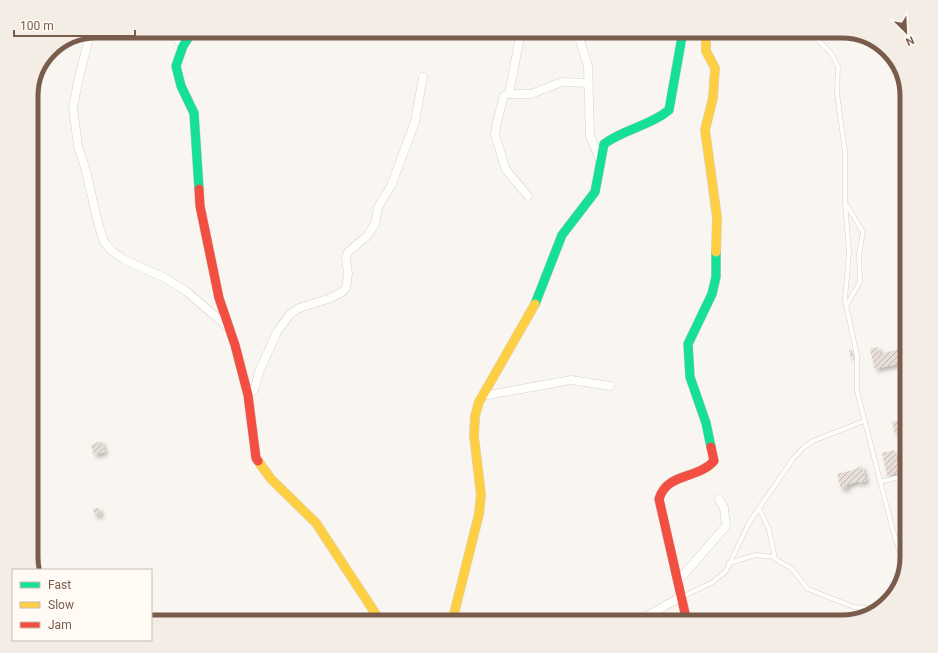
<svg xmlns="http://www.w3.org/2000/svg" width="938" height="653" font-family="Roboto,sans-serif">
  <defs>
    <pattern id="building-hatch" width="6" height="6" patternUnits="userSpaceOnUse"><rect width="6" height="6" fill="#e6ded7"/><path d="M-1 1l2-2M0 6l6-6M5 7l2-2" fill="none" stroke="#bfb7b1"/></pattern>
    <filter id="shadow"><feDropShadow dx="3" dy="3" stdDeviation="2" flood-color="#0004"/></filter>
  </defs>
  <rect width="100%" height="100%" fill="#f9f5f0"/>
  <g fill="url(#building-hatch)" filter="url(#shadow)">
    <polygon points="878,347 880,354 907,347 907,362 875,369 870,349"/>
    <polygon points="849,350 852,350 854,357 851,358"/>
    <polygon points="907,418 907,431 895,434 892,422"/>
    <polygon points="101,441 105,452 94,455 91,445"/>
    <polygon points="895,450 900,473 887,475 882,453"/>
    <polygon points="907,459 907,475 902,460"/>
    <polygon points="862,466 866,481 860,483 859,481 846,485 847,488 841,489 837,474 857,469 857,468"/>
    <polygon points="99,508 101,514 95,516 93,509"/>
  </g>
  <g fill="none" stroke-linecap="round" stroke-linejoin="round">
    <defs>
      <g id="lane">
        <polyline points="747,31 763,33 789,31 818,40 831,53 838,67 837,93 845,152 845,203 849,251 845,300 857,356 857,391 892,527 904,566"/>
        <polyline points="846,204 863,232 859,255 860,282 846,306"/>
        <polyline points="905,205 907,211"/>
        <polyline points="880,482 907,475"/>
        <polyline points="759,509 769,529 775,559 791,568 808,589 854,607 878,609"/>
        <polyline points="729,563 756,555 774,557"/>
        <polyline points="684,596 713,582 726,571 750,521 793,459 804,447 813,441 864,421"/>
      </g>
      <g id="street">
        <polyline points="171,31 183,46"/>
        <polyline points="577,31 588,66 590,136 600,160"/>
        <polyline points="90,34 79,77 73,108 78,146 86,171 98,223 104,242 113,252 125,260 165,278 186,291 228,327"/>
        <polyline points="509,94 521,31"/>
        <polyline points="528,196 506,170 495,135 497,122 504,96 507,94 531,94 562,82 589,83"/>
        <polyline points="248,395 255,388 259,372 277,332 290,314 299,308 331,298 342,292 346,288 348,274 346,257 348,252 367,236 375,224 378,207 391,186 415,122 423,77"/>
        <polyline points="482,396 571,380 610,386"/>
        <polyline points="678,581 726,526 724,508 719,499"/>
        <polyline points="636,622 681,597"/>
      </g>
      <g id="fast">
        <polyline points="199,189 194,113 181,86 176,66 183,46 190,35 253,35 273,31"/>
        <path d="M535,304l27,-69 33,-43 9,-48c20,-15 46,-18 65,-34l14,-79"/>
        <polyline points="711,447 706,423 690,377 688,344 712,294 716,277 716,252"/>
      </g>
      <g id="slow">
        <polyline points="706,31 706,51 715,68 713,98 705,130 717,217 716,252"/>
        <polyline points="258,461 271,479 316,523 381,622"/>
        <polyline points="452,622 479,514 481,495 474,436 475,416 479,402 535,304"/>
      </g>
      <g id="jam">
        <polyline points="199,189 200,206 219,298 235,345 248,395 256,458 258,461"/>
        <path d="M687,622l-28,-123c8,-27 38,-19 55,-38l-3,-14"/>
      </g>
    </defs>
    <use href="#lane" stroke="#d7d1cb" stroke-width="5"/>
    <use href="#street" stroke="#d7d1cb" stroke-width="9"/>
    <use href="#fast" stroke="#d9d2cb" stroke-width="10"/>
    <use href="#slow" stroke="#d9d2cb" stroke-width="10"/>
    <use href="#jam" stroke="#d9d2cb" stroke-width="10"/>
    <use href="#lane" stroke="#fefefd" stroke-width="4"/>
    <use href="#street" stroke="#fefefd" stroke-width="8"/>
    <use href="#fast" stroke="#16e098" stroke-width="9"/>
    <use href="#slow" stroke="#ffcf43" stroke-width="9"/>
    <use href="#jam" stroke="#f24e42" stroke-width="9"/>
  </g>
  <path d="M0 0H938V653H0ZM96 38H842A58 58 0 0 1 900 96V557A58 58 0 0 1 842 615H96A58 58 0 0 1 38 557V96A58 58 0 0 1 96 38Z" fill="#f4ede6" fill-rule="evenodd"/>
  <path fill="none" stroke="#7a5c4d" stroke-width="5" d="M96 38H842A58 58 0 0 1 900 96V557A58 58 0 0 1 842 615H96A58 58 0 0 1 38 557V96A58 58 0 0 1 96 38Z"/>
  <rect x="12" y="569" width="140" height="72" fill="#fffaf3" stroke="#cabbb1"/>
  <rect x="20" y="582" width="20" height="6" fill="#16e098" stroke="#cabbb1"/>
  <text x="48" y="589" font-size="12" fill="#7a5c4d">Fast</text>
  <rect x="20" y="602" width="20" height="6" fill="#ffcf43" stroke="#cabbb1"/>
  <text x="48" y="609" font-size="12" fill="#7a5c4d">Slow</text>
  <rect x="20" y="622" width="20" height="6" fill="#f24e42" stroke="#cabbb1"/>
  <text x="48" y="629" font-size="12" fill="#7a5c4d">Jam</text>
  <g transform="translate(906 32) rotate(156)" stroke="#fffaf3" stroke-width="3" paint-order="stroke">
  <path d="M0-3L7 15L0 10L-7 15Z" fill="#7a5c4d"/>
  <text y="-6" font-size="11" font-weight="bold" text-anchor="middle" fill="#7a5c4d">N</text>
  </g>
  <path d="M14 30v6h121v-6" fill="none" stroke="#7a5c4d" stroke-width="2"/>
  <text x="20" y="30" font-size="12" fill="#7a5c4d" stroke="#fffaf3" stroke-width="3" paint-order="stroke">100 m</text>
</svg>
